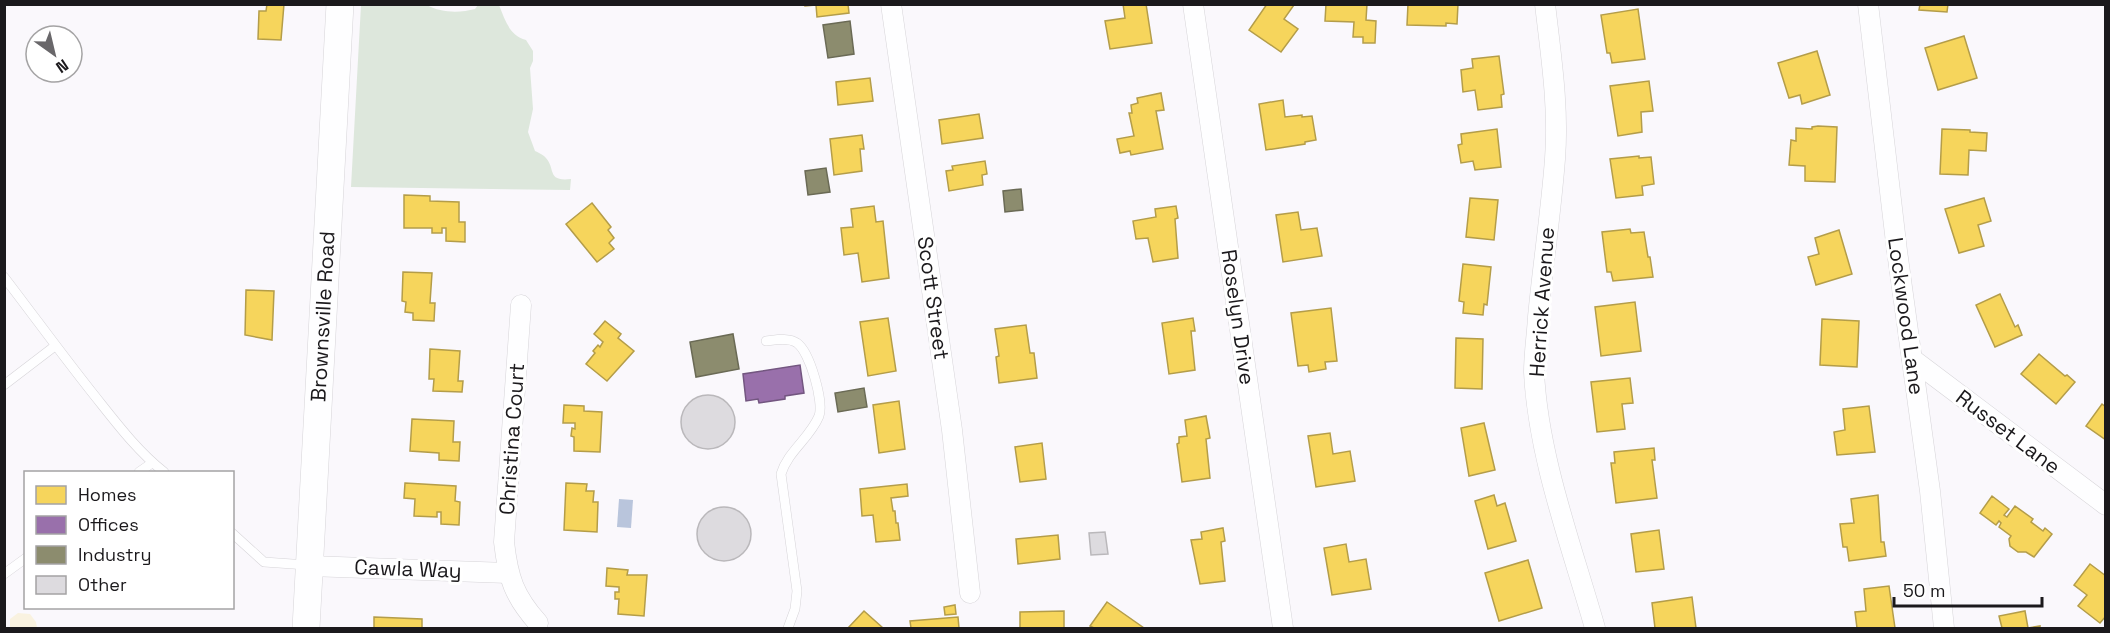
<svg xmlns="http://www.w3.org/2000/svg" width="2110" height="633" font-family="'Space Grotesk',sans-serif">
  <rect width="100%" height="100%" fill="#faf8fc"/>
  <path fill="#dde7dc" d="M361,5h66c14,8 33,8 48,4l3,-4h21c6,15 10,30 27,35l7,11v10l-3,7 3,41 -5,23 7,19c3,1 6,3 9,5 13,11 1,26 27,23l-1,11 -219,-3z"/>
  <polygon fill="#f9f2e0" points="18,613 30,614 36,622 37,628 10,628 10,619"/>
  <polygon fill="#b9c5dc" points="619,499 633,500 631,528 617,527"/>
  <g fill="#f6d55c" stroke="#b49d49" stroke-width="1.5">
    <polygon points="267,4 284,4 281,40 258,39 259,11 266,11"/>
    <polygon points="805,4 848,4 849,13 817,17 816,5 805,6"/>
    <polygon points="1123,4 1146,4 1152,43 1110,49 1105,21 1125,18"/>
    <polygon points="1267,4 1294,5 1284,19 1298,29 1281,52 1249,30"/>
    <polygon points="1326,4 1367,4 1366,20 1376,21 1375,43 1363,43 1363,37 1353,37 1354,22 1325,21"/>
    <polygon points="1408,4 1458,4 1457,24 1446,23 1446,26 1407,25"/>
    <polygon points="1920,4 1948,4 1947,12 1919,10"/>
    <polygon points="1638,9 1645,59 1612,63 1610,53 1607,53 1601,15"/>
    <polygon points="1964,36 1977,78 1938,90 1925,48"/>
    <polygon points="1817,51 1830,95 1802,104 1800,95 1789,98 1778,63"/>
    <polygon points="1499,56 1504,94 1501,95 1502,107 1478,110 1475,90 1463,92 1461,70 1473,68 1472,59"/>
    <polygon points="870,78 873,101 838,105 836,82"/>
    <polygon points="1649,81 1653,111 1641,112 1642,132 1618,136 1610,86"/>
    <polygon points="1161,93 1164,110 1156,111 1163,149 1131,155 1130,151 1120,153 1117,139 1134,136 1129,113 1132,113 1131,105 1138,103 1137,98"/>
    <polygon points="1283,100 1285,117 1302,115 1302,117 1312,116 1316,140 1305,142 1305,144 1266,150 1259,104"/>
    <polygon points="979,114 983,138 942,144 939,120"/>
    <polygon points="1818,126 1837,127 1835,182 1805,181 1805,166 1789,165 1791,140 1796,141 1796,128 1812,129 1812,127"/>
    <polygon points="1497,129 1501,167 1475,170 1473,161 1461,163 1458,145 1462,144 1461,134"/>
    <polygon points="1942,129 1970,130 1970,132 1987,133 1986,151 1969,150 1968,175 1940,174"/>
    <polygon points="862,135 864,149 860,149 862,171 834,175 830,139"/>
    <polygon points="1639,156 1639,158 1651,157 1654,184 1642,186 1643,195 1616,198 1610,159"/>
    <polygon points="985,161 987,174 982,175 983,185 949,191 946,171 953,170 952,166"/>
    <polygon points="404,195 430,196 430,201 459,202 459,222 465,222 465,242 446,241 446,228 442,228 442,233 432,233 432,228 404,228"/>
    <polygon points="1470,198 1498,200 1494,240 1466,237"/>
    <polygon points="1984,198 1991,221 1978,225 1984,246 1959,253 1945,209"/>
    <polygon points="592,203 611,227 608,230 614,238 609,243 614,249 597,262 566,224"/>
    <polygon points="874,206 876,222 883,221 889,278 862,282 858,253 844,255 841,228 853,227 851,209"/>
    <polygon points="1176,206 1178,218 1175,219 1178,258 1153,262 1148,238 1136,239 1133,221 1156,217 1155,209"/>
    <polygon points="1298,212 1301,230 1317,228 1322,256 1283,262 1276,215"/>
    <polygon points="1630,229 1631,233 1644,232 1648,257 1650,257 1653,277 1613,281 1611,272 1607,272 1602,232"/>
    <polygon points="1839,230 1852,274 1816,285 1808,257 1819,254 1815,238"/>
    <polygon points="1463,264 1491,267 1487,305 1484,304 1483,315 1463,313 1464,302 1459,301"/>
    <polygon points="403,272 432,273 430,303 435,303 434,321 413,320 413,313 405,312 406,302 402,301"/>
    <polygon points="246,290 274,291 272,340 245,335"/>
    <polygon points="2000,294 2015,327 2018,325 2022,335 1995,347 1976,305"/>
    <polygon points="1635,302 1641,351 1601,356 1595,307"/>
    <polygon points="1331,308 1337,361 1325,362 1326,369 1309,372 1308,365 1298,366 1291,313"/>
    <polygon points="888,318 896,371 868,376 860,322"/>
    <polygon points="1193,318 1195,331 1191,331 1195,370 1169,374 1162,323"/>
    <polygon points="1822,319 1859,321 1857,367 1820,365"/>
    <polygon points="605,321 621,334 618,338 634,351 607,381 586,364 595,353 593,351 598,345 600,347 603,342 594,334"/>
    <polygon points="1026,325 1030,353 1034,353 1037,378 999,383 996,357 999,356 995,329"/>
    <polygon points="1456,338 1483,339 1482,389 1455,388"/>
    <polygon points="430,349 460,351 458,381 463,381 462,392 433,391 434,379 429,379"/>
    <polygon points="2039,354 2065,376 2067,375 2075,382 2056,404 2021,374"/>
    <polygon points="1630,378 1633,403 1622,404 1625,429 1597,432 1591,382"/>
    <polygon points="899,401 905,449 879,453 873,405"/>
    <polygon points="2102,404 2106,407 2106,440 2086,426"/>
    <polygon points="564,405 584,406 584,411 602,412 600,452 574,451 574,437 571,436 572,428 575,429 575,423 563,423"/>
    <polygon points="1869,406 1875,452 1837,455 1834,432 1845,430 1843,409"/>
    <polygon points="1206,416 1210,438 1206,439 1210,478 1182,482 1177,444 1179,443 1179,437 1187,436 1185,420"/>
    <polygon points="412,419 454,421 453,442 460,442 459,461 439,460 439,453 410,451"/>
    <polygon points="1484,423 1495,470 1469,476 1461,428"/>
    <polygon points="1330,433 1333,454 1350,451 1355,481 1316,487 1308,436"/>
    <polygon points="1042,443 1046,479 1020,482 1015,447"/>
    <polygon points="1654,448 1655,460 1652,460 1657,498 1616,503 1611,463 1615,463 1614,452"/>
    <polygon points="405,483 456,486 455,501 460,502 459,525 441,524 441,512 437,512 437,517 414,516 415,499 404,498"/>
    <polygon points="566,483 587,484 586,491 594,491 593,502 598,502 597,532 564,530"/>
    <polygon points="907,484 908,496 891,498 893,511 895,511 896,523 898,523 900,540 876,542 873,515 862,516 860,489"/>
    <polygon points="1494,495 1497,506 1505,503 1516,541 1488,549 1475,501"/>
    <polygon points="1878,495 1881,542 1884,542 1886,556 1849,561 1847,547 1843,547 1840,524 1854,523 1851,499"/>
    <polygon points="1992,496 2009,509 2004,515 2007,517 2015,506 2033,519 2031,522 2043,531 2045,528 2052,534 2034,557 2026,552 2018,552 2010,546 2009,539 2011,536 1999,527 2001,523 1999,521 1996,525 1980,513"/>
    <polygon points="1223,528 1225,541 1221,542 1225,581 1200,584 1191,540 1202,539 1201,532"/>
    <polygon points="1659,530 1664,569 1636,572 1631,534"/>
    <polygon points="1058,535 1060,559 1018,564 1016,539"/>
    <polygon points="1346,544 1349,562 1366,559 1371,589 1332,595 1324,548"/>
    <polygon points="1528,560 1542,608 1499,621 1485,573"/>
    <polygon points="2090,564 2106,576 2106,616 2100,623 2078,606 2087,595 2074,585"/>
    <polygon points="607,568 628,570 627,575 647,575 644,616 618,614 619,599 615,599 615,592 619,592 619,587 606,586"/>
    <polygon points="1889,586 1895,628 1857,628 1855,612 1866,611 1864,589"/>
    <polygon points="1692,597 1696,628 1655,628 1652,603"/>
    <polygon points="1107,602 1144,628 1094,628 1090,626"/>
    <polygon points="955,605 956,614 945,615 944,607"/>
    <polygon points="864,611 883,628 848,628"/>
    <polygon points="1064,611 1064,628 1020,628 1020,612"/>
    <polygon points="2025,611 2028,628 2040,626 2040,628 2002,628 1999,616"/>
    <polygon points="374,617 422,619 422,628 374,628"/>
    <polygon points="958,617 959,628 911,628 910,621"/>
  </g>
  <polygon fill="#9970ab" stroke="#735680" stroke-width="1.5" points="800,365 804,393 785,396 785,399 759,403 758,399 746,401 743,374"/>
  <g fill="#8c8c6e" stroke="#6a6a55" stroke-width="1.5">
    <polygon points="850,21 854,54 828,58 823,25"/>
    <polygon points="826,168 830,192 808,195 805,171"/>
    <polygon points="1021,189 1023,210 1005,212 1003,191"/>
    <polygon points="733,334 739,369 696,377 690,342"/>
    <polygon points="864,388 867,407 838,412 835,393"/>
  </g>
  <g fill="#dddbdf" stroke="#bab8bb" stroke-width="1.5">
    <circle cx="708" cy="422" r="27"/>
    <circle cx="724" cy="534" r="27"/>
    <polygon points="1105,532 1108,554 1091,555 1089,533"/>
  </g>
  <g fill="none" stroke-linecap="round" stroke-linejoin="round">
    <defs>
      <g id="lane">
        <path d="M4,277c33,43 64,86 98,128 19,24 38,48 62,67"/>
        <path d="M766,341c9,-1 23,-4 31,2 13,9 27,59 22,73 -9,22 -31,35 -38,58l16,117 -2,18 -7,19"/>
        <polyline points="4,385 55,346"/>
        <polyline points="139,472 152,463"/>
        <polyline points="232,533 264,562 307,565"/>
        <polyline points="4,574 26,558"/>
      </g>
      <g id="street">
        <polyline points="891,4 952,430 970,593"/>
        <polyline points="1193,4 1283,628"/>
        <path d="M1545,4c6,52 14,103 10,155 -4,53 -12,105 -17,158 -1,18 -4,37 -4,55 4,85 38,175 61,256"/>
        <polyline points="1868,4 1897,251 1930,491 1944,628"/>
        <path d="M521,305l-17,237c4,36 10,54 34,81"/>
        <polyline points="1912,359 2106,505"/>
        <polyline points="309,566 508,573"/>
      </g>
      <g id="secondary">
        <path id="s1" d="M306,628l34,-624"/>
      </g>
    </defs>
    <use href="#lane" stroke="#d6d4d8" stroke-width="10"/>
    <use href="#street" stroke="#d6d4d8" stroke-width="21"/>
    <use href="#secondary" stroke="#d6d4d8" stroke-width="28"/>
    <use href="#lane" stroke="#fefeff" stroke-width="9"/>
    <use href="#street" stroke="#fefeff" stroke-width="20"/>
    <use href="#secondary" stroke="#fefeff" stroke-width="27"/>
  </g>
  <g text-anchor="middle" stroke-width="6" stroke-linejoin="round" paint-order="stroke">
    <g font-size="21" fill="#1b191c" stroke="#fff">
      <text transform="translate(933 298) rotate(82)" y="7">Scott Street</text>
      <text transform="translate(1542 302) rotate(-86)" y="7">Herrick Avenue</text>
      <text dy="7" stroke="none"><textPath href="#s1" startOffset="312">Brownsville Road</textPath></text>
      <text transform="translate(1906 316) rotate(82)" y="7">Lockwood Lane</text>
      <text transform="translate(1238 317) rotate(82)" y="7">Roselyn Drive</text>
      <text transform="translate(2008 432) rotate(37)" y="7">Russet Lane</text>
      <text transform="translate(512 439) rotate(-86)" y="7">Christina Court</text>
      <text transform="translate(408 569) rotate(2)" y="7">Cawla Way</text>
    </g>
  </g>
  <rect width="2110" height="633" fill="none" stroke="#1b191c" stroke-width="12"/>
  <rect x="24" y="471" width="210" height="138" fill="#ffffff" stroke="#a4a3a4" stroke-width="1.5"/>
  <rect x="36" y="486" width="30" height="18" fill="#f6d55c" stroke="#a4a3a4" stroke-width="1.5"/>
  <text x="78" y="501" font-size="18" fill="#1b191c">Homes</text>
  <rect x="36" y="516" width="30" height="18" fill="#9970ab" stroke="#a4a3a4" stroke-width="1.5"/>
  <text x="78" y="531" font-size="18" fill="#1b191c">Offices</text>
  <rect x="36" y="546" width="30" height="18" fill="#8c8c6e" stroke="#a4a3a4" stroke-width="1.5"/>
  <text x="78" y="561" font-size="18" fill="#1b191c">Industry</text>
  <rect x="36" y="576" width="30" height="18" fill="#dddbdf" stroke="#a4a3a4" stroke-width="1.5"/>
  <text x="78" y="591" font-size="18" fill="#1b191c">Other</text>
  <g transform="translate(54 54) rotate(146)"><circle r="28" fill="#ffffff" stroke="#a4a3a4" stroke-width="1.5"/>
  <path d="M0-4.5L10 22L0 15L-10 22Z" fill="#69676a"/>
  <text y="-9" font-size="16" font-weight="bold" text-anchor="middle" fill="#1b191c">N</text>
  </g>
  <path d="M1894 597v9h148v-9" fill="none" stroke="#1b191c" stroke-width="3"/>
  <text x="1903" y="597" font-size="18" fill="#1b191c" stroke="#ffffff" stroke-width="4.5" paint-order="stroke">50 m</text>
</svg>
